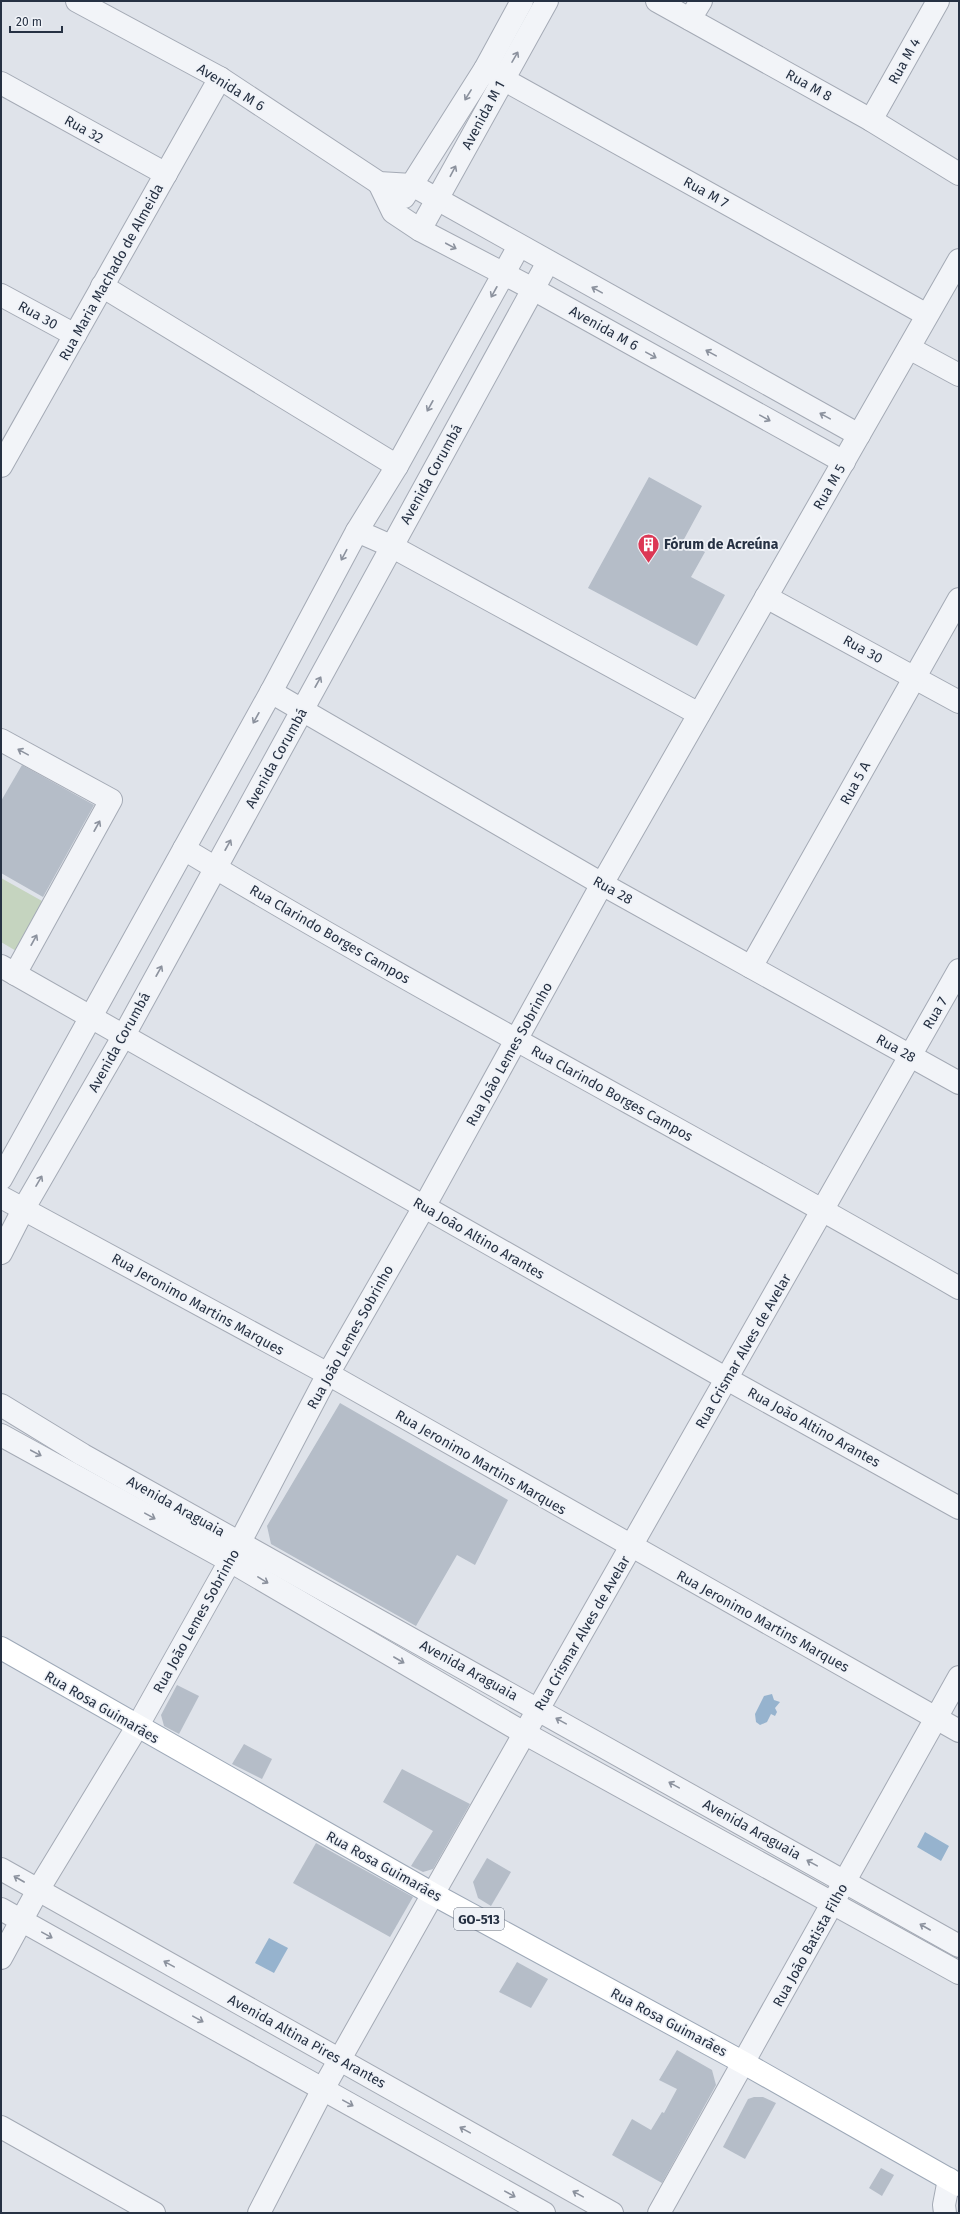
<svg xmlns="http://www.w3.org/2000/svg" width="960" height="2214" font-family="'Fira Sans',sans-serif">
  <rect width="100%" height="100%" fill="#dfe3ea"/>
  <polygon fill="#c5d4bf" points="1,878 51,906 23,955 1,942"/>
  <g fill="#96b3ce">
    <polygon points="772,1694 774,1700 780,1702 775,1708 777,1712 775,1716 771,1714 767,1722 760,1725 756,1722 755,1714 764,1696"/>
    <polygon points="925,1832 949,1846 941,1861 917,1847"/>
    <polygon points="269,1938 288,1948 274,1973 255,1963"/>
  </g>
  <g fill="#b5bdc8">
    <polygon points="649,477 702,506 683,541 705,552 691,577 725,595 697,646 588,588"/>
    <polygon points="22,765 94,805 43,897 1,873 1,801"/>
    <polygon points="340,1403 508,1500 475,1565 457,1555 416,1626 271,1544 267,1526"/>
    <polygon points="177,1685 199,1696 179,1734 164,1726 161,1715"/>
    <polygon points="244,1744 272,1759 262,1779 232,1764"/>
    <polygon points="402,1769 470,1804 433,1869 423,1872 411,1866 433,1831 383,1802"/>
    <polygon points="316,1843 413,1897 390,1937 293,1883"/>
    <polygon points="487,1858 511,1872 491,1906 478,1898 473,1882"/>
    <polygon points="517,1962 548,1979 531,2008 499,1992"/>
    <polygon points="677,2050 712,2070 716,2085 662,2183 612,2155 632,2119 651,2130 662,2112 664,2113 677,2089 659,2080"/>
    <polygon points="754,2097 763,2097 776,2103 745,2159 723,2147 748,2099"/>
    <polygon points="881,2168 894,2175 882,2196 869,2188"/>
  </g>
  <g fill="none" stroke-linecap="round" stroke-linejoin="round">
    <defs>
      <g id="minor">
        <polyline points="77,1 220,78 379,183 412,185 859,435"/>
        <polyline points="657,1 871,120 959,174"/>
        <polyline points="690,19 701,1"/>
        <polyline points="485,69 927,315"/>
        <polyline points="1,83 166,174"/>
        <polyline points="871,120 938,1"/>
        <polyline points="379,183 393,212 420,230 533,289 844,462"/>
        <polyline points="404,197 485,69 522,1"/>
        <polyline points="420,230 547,1"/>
        <polyline points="102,286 397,466"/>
        <polyline points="1,295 75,335"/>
        <polyline points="909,348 959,375"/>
        <polyline points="1,466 220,78"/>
        <polyline points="357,531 391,546 699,714"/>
        <polyline points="766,597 959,702"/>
        <polyline points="271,692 602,884 959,1083"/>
        <polyline points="1,740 111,800 15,974"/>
        <path d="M184,849c254,153 518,290 775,439"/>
        <polyline points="1,966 727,1379 959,1508"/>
        <polyline points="751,967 959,599"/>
        <polyline points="1,1179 271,692 357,531 397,466 519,246"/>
        <polyline points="1,1197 328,1374 959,1731"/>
        <polyline points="1,1253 24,1208 123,1037 548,262"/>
        <polyline points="1,1405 83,1455 959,1946"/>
        <polyline points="1,1435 230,1561 524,1733 959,1973"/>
        <polyline points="1,1869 612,2213"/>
        <polyline points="1,1909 544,2213"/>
        <polyline points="1,1958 38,1890 137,1727 230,1561 328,1374 424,1207 602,884 959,260"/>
        <polyline points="1,2127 154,2213"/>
        <polyline points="259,2213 323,2089 433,1894 959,970"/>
        <polyline points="659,2213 959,1677"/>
        <polyline points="945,2213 944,2205 949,2179"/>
      </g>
      <polyline id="major" points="1,1648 433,1894 744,2063 959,2185"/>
    </defs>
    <use href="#minor" stroke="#a4aab5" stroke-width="24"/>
    <use href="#major" stroke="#9da8b7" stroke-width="24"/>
    <use href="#minor" stroke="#f2f4f8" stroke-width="22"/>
    <use href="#major" stroke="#fff" stroke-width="22"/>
  </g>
  <defs><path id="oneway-shaft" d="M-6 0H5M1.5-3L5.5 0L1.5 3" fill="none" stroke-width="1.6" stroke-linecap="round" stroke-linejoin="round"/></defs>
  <g stroke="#8c929e">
    <use href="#oneway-shaft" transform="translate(515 57) rotate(-60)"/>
    <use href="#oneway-shaft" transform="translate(468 95) rotate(122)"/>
    <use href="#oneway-shaft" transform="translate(453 171) rotate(-62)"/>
    <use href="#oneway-shaft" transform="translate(451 246) rotate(28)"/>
    <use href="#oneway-shaft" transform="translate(597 290) rotate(-151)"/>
    <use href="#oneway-shaft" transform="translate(494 292) rotate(119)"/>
    <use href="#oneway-shaft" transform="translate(711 353) rotate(-151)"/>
    <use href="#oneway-shaft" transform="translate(651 355) rotate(29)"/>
    <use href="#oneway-shaft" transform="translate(430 406) rotate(119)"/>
    <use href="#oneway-shaft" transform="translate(825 416) rotate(-151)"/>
    <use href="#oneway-shaft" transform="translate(765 418) rotate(29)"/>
    <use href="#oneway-shaft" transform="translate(344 555) rotate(118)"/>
    <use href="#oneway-shaft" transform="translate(318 682) rotate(-61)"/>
    <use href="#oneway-shaft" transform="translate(256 718) rotate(119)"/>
    <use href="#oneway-shaft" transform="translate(23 752) rotate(-151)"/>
    <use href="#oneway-shaft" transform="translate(97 826) rotate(-61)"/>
    <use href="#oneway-shaft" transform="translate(228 845) rotate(-61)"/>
    <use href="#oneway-shaft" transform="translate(34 940) rotate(-61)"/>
    <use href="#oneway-shaft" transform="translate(159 971) rotate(-61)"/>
    <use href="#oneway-shaft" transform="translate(39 1181) rotate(-60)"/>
    <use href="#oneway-shaft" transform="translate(36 1453) rotate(28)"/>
    <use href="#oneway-shaft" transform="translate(150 1516) rotate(29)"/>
    <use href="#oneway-shaft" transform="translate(263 1580) rotate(31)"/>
    <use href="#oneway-shaft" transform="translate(399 1660) rotate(30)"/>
    <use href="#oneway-shaft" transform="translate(561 1721) rotate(-151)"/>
    <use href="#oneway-shaft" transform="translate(674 1785) rotate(-151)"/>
    <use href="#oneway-shaft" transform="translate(812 1863) rotate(-151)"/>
    <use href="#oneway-shaft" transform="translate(19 1879) rotate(-150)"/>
    <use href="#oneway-shaft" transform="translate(925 1927) rotate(-150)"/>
    <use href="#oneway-shaft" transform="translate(47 1935) rotate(29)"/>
    <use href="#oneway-shaft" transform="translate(169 1964) rotate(-151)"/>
    <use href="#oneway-shaft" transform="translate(198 2019) rotate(29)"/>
    <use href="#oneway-shaft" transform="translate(348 2103) rotate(29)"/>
    <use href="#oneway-shaft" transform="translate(465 2130) rotate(-151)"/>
    <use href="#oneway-shaft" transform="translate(510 2194) rotate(29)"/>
    <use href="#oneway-shaft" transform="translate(578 2194) rotate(-151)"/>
  </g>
  <defs>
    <symbol id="building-pin" viewBox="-11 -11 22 30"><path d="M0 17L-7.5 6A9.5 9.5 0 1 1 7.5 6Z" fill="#dc3754" stroke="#eff2f7"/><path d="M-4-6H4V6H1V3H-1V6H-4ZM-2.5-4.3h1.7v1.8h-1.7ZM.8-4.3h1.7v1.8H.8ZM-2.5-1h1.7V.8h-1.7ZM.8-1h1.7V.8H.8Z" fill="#fff"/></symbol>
  </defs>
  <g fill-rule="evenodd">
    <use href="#building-pin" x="636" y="532" width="25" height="34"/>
  </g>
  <g text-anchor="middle" stroke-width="3.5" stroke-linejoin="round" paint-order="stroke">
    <rect fill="#eff2f7" stroke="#626b79" stroke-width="1" x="454" y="1908" width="50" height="22" rx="3"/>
    <g font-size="13" font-weight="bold" fill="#263143">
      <text x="479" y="1924">GO-513</text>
    </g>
    <g font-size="14" fill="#263143" stroke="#eff2f7">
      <text transform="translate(904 61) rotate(-61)" y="5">Rua M 4</text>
      <text transform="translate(809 85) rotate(29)" y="5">Rua M 8</text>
      <text transform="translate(231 87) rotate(32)" y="5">Avenida M 6</text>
      <text transform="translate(483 115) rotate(-62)" y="5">Avenida M 1</text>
      <text transform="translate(84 129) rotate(29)" y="5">Rua 32</text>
      <text transform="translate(706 192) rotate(29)" y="5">Rua M 7</text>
      <text transform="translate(111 272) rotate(-61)" y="5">Rua Maria Machado de Almeida</text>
      <text transform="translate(38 315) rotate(29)" y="5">Rua 30</text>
      <text transform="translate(604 328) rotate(29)" y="5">Avenida M 6</text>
      <text transform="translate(431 474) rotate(-61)" y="5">Avenida Corumbá</text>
      <text transform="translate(829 487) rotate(-60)" y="5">Rua M 5</text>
      <text transform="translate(863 649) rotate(29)" y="5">Rua 30</text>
      <text transform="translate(276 758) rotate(-61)" y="5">Avenida Corumbá</text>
      <text transform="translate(855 783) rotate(-61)" y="5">Rua 5 A</text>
      <text transform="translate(613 890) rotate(29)" y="5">Rua 28</text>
      <text transform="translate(330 934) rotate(30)" y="5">Rua Clarindo Borges Campos</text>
      <text transform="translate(935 1013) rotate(-60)" y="5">Rua 7</text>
      <text transform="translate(119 1042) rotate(-61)" y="5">Avenida Corumbá</text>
      <text transform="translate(896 1048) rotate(29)" y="5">Rua 28</text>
      <text transform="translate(509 1054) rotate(-61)" y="5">Rua João Lemes Sobrinho</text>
      <text transform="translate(612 1093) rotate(29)" y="5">Rua Clarindo Borges Campos</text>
      <text transform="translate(479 1238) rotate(30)" y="5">Rua João Altino Arantes</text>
      <text transform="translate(198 1304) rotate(29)" y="5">Rua Jeronimo Martins Marques</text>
      <text transform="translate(350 1337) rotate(-61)" y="5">Rua João Lemes Sobrinho</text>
      <text transform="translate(743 1351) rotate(-60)" y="5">Rua Crismar Alves de Avelar</text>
      <text transform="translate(814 1427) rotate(29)" y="5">Rua João Altino Arantes</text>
      <text transform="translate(481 1462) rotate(30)" y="5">Rua Jeronimo Martins Marques</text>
      <text transform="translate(176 1506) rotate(29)" y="5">Avenida Araguaia</text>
      <text transform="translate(196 1621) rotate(-61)" y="5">Rua João Lemes Sobrinho</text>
      <text transform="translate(763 1621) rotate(29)" y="5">Rua Jeronimo Martins Marques</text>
      <text transform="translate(582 1633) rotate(-60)" y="5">Rua Crismar Alves de Avelar</text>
      <text transform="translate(469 1670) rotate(29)" y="5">Avenida Araguaia</text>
      <text transform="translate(102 1707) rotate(30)" y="5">Rua Rosa Guimarães</text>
      <text transform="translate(752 1829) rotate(29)" y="5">Avenida Araguaia</text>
      <text transform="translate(384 1866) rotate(29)" y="5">Rua Rosa Guimarães</text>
      <text transform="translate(810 1945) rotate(-61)" y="5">Rua João Batista Filho</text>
      <text transform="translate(669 2022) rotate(28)" y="5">Rua Rosa Guimarães</text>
      <text transform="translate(307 2041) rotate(29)" y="5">Avenida Altina Pires Arantes</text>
    </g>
    <g font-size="14" font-weight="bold" fill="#263143" stroke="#eff2f7" text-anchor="start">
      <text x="664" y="549">Fórum de Acreúna</text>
    </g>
  </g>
  <rect width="960" height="2214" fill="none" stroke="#263143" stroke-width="4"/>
  <path d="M10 26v6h52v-6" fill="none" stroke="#263143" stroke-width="2"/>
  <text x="16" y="26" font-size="12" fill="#263143" stroke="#eff2f7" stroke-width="3" paint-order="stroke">20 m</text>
</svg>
